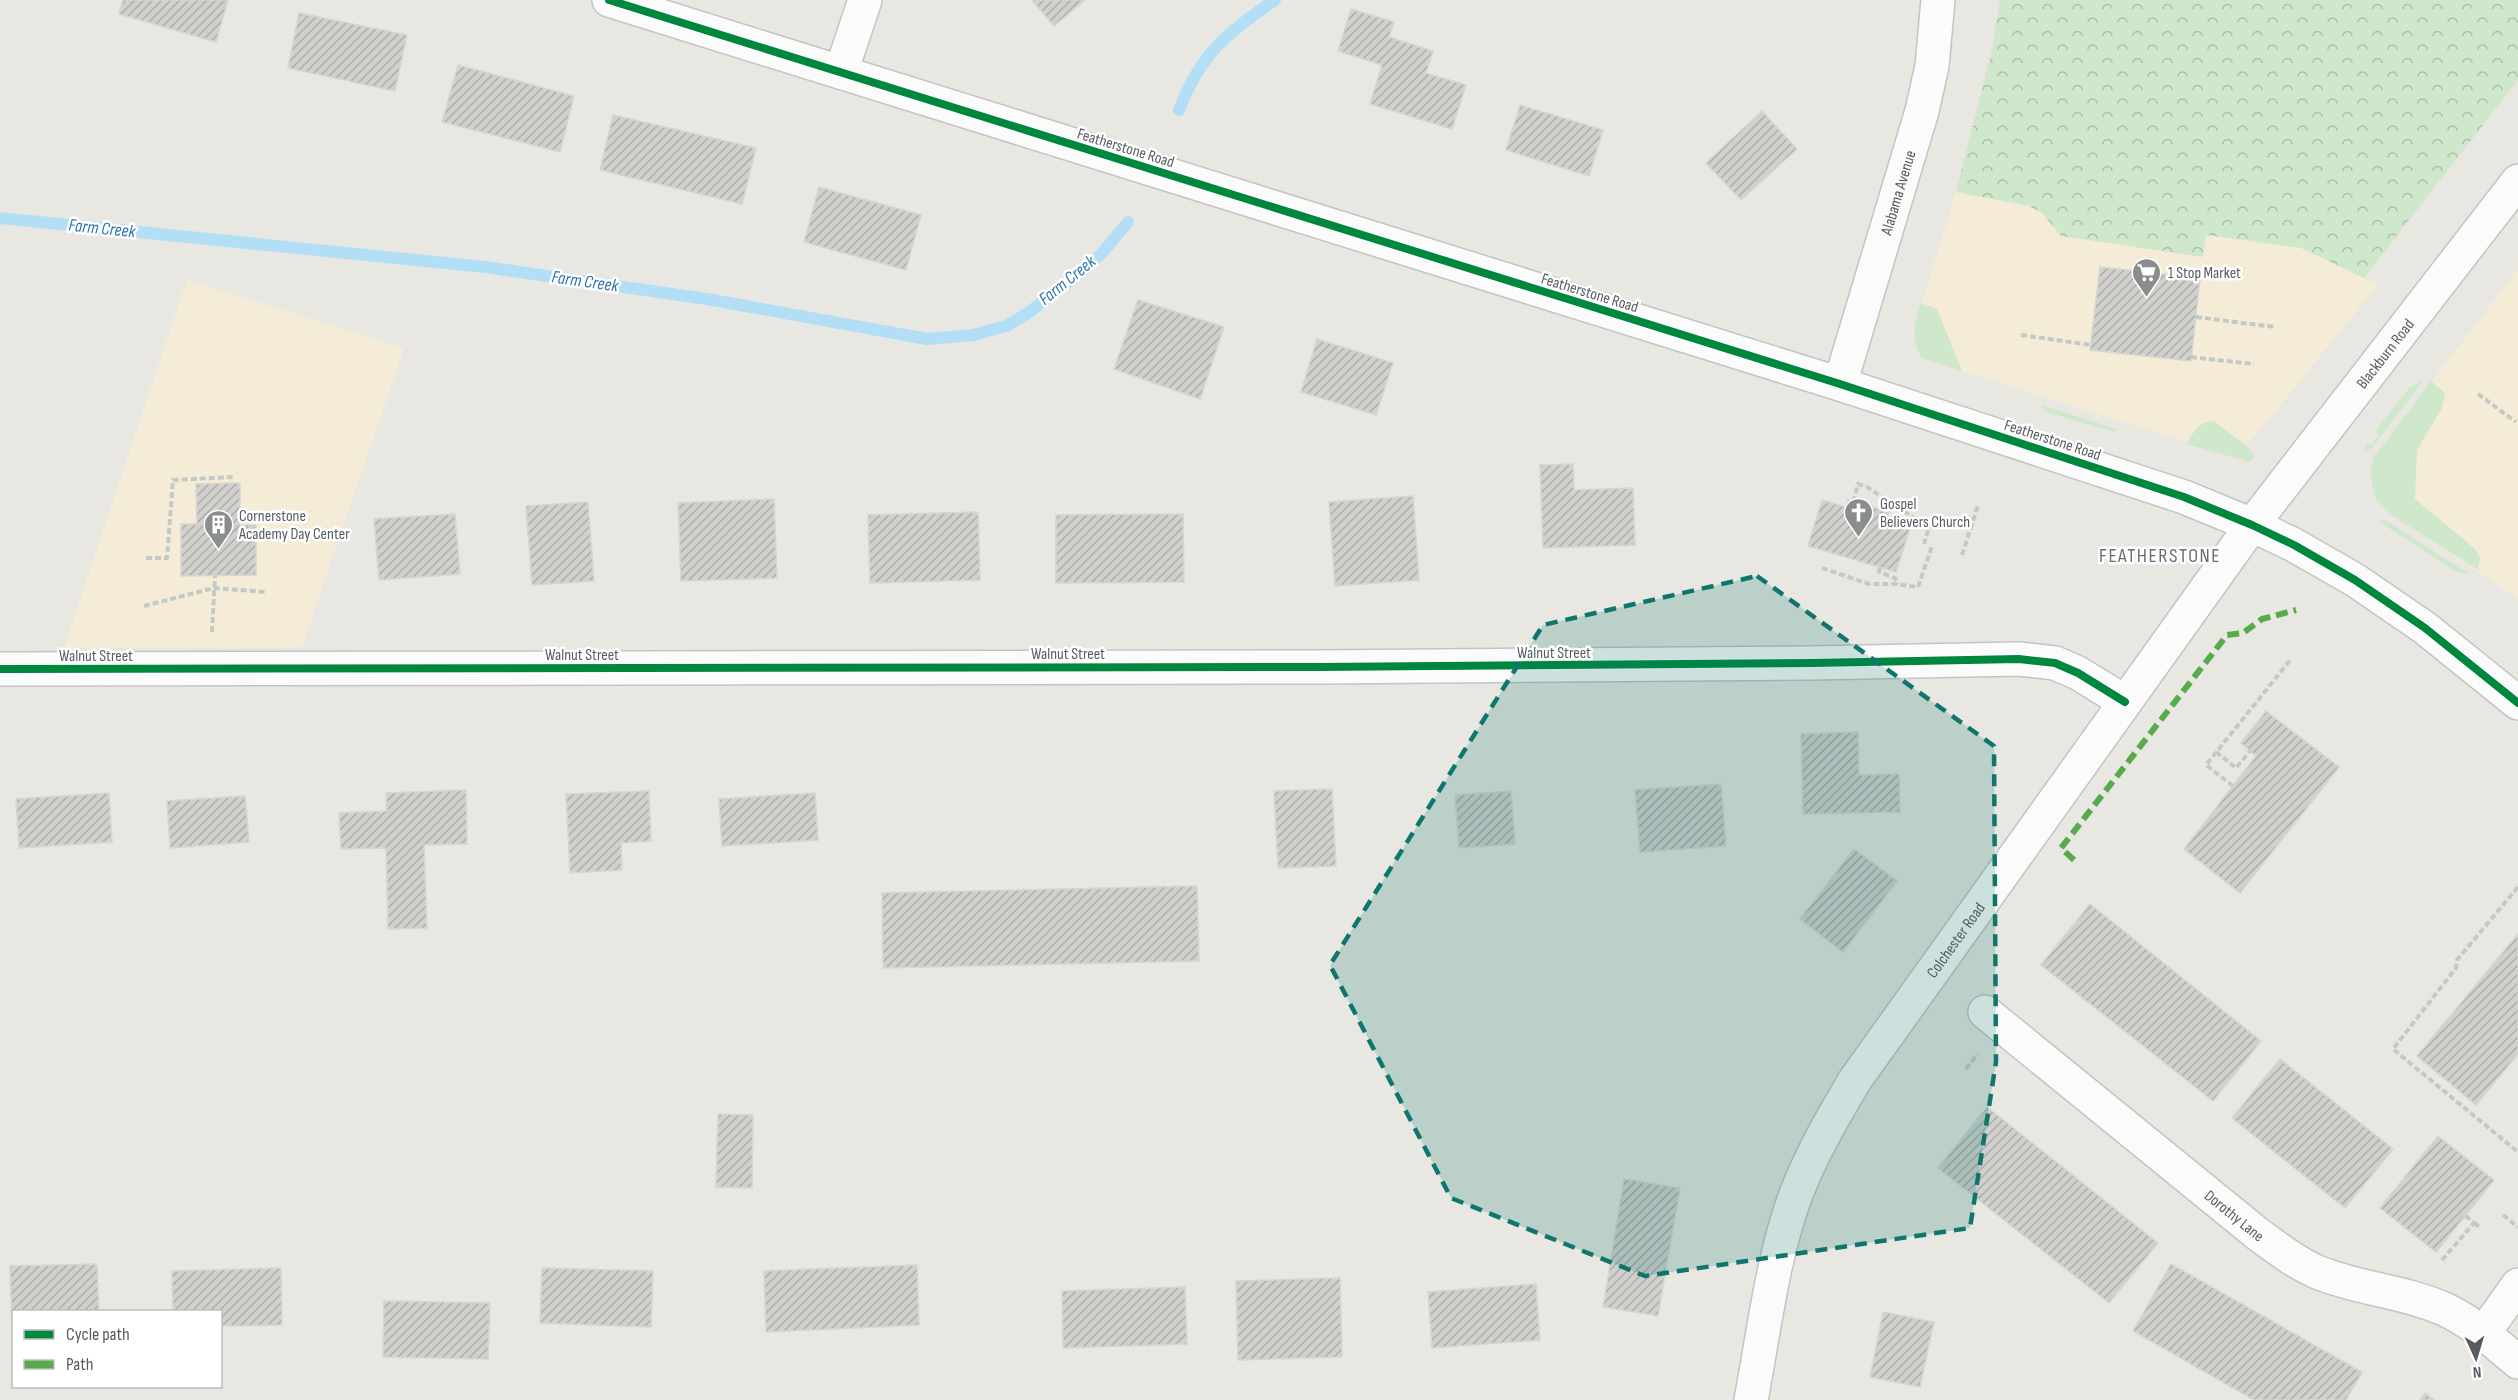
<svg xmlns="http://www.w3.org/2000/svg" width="2518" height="1400" font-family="'Sofia Sans Condensed',sans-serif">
  <defs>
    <pattern id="forest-crowns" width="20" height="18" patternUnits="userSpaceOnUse" patternTransform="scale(1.5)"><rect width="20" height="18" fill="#cfe7ca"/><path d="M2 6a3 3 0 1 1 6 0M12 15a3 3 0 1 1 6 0" fill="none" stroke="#abbea7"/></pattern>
    <pattern id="building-hatch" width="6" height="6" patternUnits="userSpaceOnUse" patternTransform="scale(1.5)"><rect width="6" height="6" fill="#d1d0cd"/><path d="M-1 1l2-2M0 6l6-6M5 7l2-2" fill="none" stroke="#acacaa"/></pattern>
  </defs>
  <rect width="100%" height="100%" fill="#e8e7e2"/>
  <g fill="#f5ecd8">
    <polygon points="1956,192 2029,206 2042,213 2061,236 2203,257 2206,235 2301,248 2378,285 2237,458 1921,358 1916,347 1913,332"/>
    <polygon points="2518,269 2518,599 2385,510 2376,500 2370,472 2374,457"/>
    <polygon points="187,280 404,348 302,647 64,648"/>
  </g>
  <g fill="#cfe7ca">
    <path d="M1921,303l16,6 25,62 -41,-13c-11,-23 -7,-32 0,-55z"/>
    <polygon points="2423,381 2371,449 2364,450 2367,443 2372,445 2379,435 2375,432 2410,387"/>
    <polygon points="2431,381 2443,391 2445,395 2442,408 2417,450 2415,499 2475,549 2480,558 2478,570 2393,516 2376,500 2373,490 2370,472 2374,457"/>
    <polygon points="2041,405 2117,429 2114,432 2046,412"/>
    <path d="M2214,421l33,25 8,11 -6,5 -62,-18c7,-13 11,-22 27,-23z"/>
    <polygon points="2383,519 2388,522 2469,574 2457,572 2378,521"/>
  </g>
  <polygon fill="url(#forest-crowns)" points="2000,0 2518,0 2518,80 2364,278 2301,248 2206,235 2203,257 2061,236 2042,213 2029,206 1956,192 1992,50"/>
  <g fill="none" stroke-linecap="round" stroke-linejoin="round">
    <g stroke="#b2def6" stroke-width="12">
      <path d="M1179,110c22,-57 47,-76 96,-110"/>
      <polyline points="0,218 485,267 707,299 927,339 973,335 1006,326 1028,313 1083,271 1102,253 1128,222"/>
    </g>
  </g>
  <g fill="url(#building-hatch)" stroke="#d8d5d1" stroke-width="1.5">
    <polygon points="123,0 228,0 216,42 119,14"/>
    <polygon points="1032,0 1085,0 1054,26"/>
    <polygon points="1351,9 1394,22 1389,37 1433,51 1426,73 1466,85 1452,129 1370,104 1382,65 1338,51"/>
    <polygon points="299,13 407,35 395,91 288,68"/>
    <polygon points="458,65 574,96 560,152 442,122"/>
    <polygon points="1520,105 1603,130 1589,176 1506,150"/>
    <polygon points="1762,111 1797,149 1741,200 1706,163"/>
    <polygon points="613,115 756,148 742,204 600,170"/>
    <polygon points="819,187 921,215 906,270 804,242"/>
    <polygon points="2100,267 2200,278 2191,361 2090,350"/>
    <polygon points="1138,300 1224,327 1200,399 1114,369"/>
    <polygon points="1317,339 1393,363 1376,415 1301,392"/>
    <polygon points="1573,464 1574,490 1633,488 1635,545 1543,548 1540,465"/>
    <polygon points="240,483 240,525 256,525 256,575 181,576 181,524 197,524 196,484"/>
    <polygon points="1413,496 1419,580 1335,586 1329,502"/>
    <polygon points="774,499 777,578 681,581 678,503"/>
    <polygon points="1822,500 1846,507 1848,500 1889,512 1886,521 1910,528 1896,572 1808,546"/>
    <polygon points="588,502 594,581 532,585 526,506"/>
    <polygon points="978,512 980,580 870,583 868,515"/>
    <polygon points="455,514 460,574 379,580 374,519"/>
    <polygon points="1183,514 1184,582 1056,583 1056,515"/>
    <polygon points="2266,711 2339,767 2240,893 2184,849 2256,756 2241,743"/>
    <polygon points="1858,732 1859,775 1899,774 1900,812 1803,814 1801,734"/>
    <polygon points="1721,784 1726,846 1640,852 1635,790"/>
    <polygon points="1332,789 1336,866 1278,868 1274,791"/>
    <polygon points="466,790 467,844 424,845 427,928 388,929 386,848 341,849 339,813 387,811 386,793"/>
    <polygon points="649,791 651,841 621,843 622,870 570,873 566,794"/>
    <polygon points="1511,791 1515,844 1459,848 1455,795"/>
    <polygon points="109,793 112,842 19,848 16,799"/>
    <polygon points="815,793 818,840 722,846 719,799"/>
    <polygon points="245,796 249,842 170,848 167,801"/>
    <polygon points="1854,849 1897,881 1843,952 1800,919"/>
    <polygon points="1197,886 1199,961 883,968 882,893"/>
    <polygon points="2090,904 2261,1041 2213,1101 2041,965"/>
    <polygon points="2518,934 2518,1054 2476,1105 2417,1056"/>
    <polygon points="2280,1059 2393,1149 2345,1208 2232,1118"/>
    <polygon points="1987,1107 2158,1243 2109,1303 1938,1168"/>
    <polygon points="718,1114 753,1115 752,1188 716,1187"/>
    <polygon points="2438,1136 2494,1180 2436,1252 2380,1208"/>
    <polygon points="1624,1179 1680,1188 1658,1316 1603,1307"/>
    <polygon points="97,1264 99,1312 14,1312 14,1328 12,1328 10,1266"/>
    <polygon points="2171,1264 2362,1372 2346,1400 2254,1400 2133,1331"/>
    <polygon points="917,1265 919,1325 766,1332 764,1271"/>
    <polygon points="281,1268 282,1325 220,1326 220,1312 173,1312 172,1271"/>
    <polygon points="542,1268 653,1271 651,1327 540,1323"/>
    <polygon points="1340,1278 1342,1357 1238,1360 1236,1281"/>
    <polygon points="1536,1284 1540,1340 1432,1348 1428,1292"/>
    <polygon points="1185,1287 1187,1344 1063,1348 1062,1291"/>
    <polygon points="384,1301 490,1303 488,1359 383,1357"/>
    <polygon points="1883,1312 1934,1322 1920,1387 1870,1377"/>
    <polygon points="2425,1393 2434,1400 2420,1400"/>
  </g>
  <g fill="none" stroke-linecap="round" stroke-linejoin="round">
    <defs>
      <g id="minor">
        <polyline points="609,0 1840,384 2184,497 2252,525 2294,545 2355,580 2425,628 2518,703"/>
        <polyline points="841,72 865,0"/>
        <path id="s1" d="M1840,384l82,-273 10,-45 6,-66"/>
        <polyline points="0,669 1318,667 1812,663 2019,659 2055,663 2078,673 2125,702"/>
        <path id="s2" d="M1985,1012l274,223c18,13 37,28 58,37 41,17 86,19 127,37 27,12 51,34 74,53"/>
        <polyline points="2483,1334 2518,1285"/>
        <path id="s3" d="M1751,1400c13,-68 21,-141 45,-206 16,-41 37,-77 59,-114l397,-555 266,-344"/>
      </g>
    </defs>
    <use href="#minor" stroke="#c4c4c3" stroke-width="36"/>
    <g stroke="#c3cac6" stroke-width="4" stroke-dasharray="6 3" stroke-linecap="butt">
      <polyline points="2196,317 2275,327"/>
      <polyline points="2021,335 2091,345"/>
      <polyline points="2191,357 2254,364"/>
      <polyline points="2478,394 2516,422"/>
      <polyline points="1853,502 1858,484 1867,487 1914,518 1930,524 1924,544"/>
      <polyline points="1962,555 1978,505"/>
      <polyline points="146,558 167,558 173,480 233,477"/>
      <polyline points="1822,568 1869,584 1895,584 1918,587 1932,546"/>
      <polyline points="1880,568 1879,572 1895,578 1898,584"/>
      <polyline points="144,606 214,588 265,592"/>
      <polyline points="212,632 215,576"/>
      <polyline points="2216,752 2236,768 2250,751"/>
      <polyline points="2233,786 2206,765 2291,659"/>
      <polyline points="2518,887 2457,960 2456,968 2393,1049 2518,1152"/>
      <polyline points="1966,1069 1978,1054"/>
      <polyline points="2503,1215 2518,1227"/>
      <polyline points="2474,1223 2481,1228"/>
      <polyline points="2442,1260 2474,1223 2465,1215"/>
    </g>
    <use href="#minor" stroke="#fcfbfb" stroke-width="33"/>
    <polyline stroke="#58ab4b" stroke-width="6" stroke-dasharray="12 6" stroke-linecap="butt" points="2074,860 2061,848 2227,635 2243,633 2262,619 2296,610"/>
    <defs>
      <g id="cycleway">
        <polyline points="609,0 1840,384 2184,497 2252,525 2294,545 2355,580 2425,628 2518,703"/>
        <polyline points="0,669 1318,667 1812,663 2019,659 2055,663 2078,673 2125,702"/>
      </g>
    </defs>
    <use href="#cycleway" stroke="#fff" stroke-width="11"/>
    <use href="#cycleway" stroke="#00873e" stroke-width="8"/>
  </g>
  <path fill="#0f766e" fill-opacity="0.2" stroke="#0f766e" stroke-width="4.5" stroke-dasharray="12 8" stroke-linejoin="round" d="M1757,576l237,170 2,316 -26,166 -325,48 -194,-78 -121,-233 213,-340z"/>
  <defs>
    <symbol id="supermarket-pin" viewBox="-11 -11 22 30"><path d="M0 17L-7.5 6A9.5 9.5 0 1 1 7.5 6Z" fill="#8a8d8e" stroke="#fff"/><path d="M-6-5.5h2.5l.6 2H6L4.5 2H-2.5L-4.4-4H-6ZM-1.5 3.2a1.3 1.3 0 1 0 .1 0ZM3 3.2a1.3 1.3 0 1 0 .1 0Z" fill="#fff"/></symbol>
    <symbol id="church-pin" viewBox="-11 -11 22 30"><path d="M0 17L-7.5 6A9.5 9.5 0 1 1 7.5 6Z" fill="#8a8d8e" stroke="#fff"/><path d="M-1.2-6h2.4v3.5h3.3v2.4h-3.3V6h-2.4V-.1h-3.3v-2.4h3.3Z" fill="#fff"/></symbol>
    <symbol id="building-pin" viewBox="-11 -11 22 30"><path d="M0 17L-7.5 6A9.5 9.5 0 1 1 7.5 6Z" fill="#8a8d8e" stroke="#fff"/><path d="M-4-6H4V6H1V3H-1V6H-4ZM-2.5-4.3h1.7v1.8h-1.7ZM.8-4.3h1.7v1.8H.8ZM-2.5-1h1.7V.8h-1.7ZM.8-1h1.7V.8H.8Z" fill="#fff"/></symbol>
  </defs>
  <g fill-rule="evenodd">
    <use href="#supermarket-pin" x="2130" y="256" width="33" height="45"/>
    <use href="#church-pin" x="1842" y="496" width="33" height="45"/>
    <use href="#building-pin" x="202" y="508" width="33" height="45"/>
  </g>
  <g text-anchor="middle" stroke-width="5" stroke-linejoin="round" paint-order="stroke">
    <g font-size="16" fill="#575c61" stroke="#fff">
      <text transform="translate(1126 147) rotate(17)" y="6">Featherstone Road</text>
      <text dy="6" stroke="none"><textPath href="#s1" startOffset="200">Alabama Avenue</textPath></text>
      <text transform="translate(1590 292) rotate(17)" y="6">Featherstone Road</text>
      <text dy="6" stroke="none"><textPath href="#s3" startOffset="1239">Blackburn Road</textPath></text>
      <text transform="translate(2053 439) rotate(18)" y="6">Featherstone Road</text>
      <text x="1554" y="658">Walnut Street</text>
      <text x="1068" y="659">Walnut Street</text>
      <text x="582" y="660">Walnut Street</text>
      <text x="96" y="661">Walnut Street</text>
      <text dy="6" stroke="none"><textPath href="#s3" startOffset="512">Colchester Road</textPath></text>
      <text dy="6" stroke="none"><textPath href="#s2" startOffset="322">Dorothy Lane</textPath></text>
    </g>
    <g font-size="16" fill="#575c61" stroke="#fff" text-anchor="start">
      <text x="2168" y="278">1 Stop Market</text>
      <text x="1880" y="509">Gospel<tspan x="1880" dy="18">Believers Church</tspan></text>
      <text x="239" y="521">Cornerstone<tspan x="239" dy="18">Academy Day Center</tspan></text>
    </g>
    <g font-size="18" font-style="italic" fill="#2f76b0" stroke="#fff">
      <text transform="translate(102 228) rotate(6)" y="6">Farm Creek</text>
      <text transform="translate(1067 280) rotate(-39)" y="6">Farm Creek</text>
      <text transform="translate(585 281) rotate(8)" y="6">Farm Creek</text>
    </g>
    <g font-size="20" letter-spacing="1.5" fill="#686e73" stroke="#fff">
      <text x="2160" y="562">FEATHERSTONE</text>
    </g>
  </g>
  <rect x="12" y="1310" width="210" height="78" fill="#ffffff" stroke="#bcbec0" stroke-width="1.5"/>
  <rect x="24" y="1330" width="30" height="9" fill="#00873e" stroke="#bcbec0" stroke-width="1.5"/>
  <text x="66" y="1340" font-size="18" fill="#575c61">Cycle path</text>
  <rect x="24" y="1360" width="30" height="9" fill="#58ab4b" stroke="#bcbec0" stroke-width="1.5"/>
  <text x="66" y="1370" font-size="18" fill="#575c61">Path</text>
  <g transform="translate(2476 1358) rotate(176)" stroke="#ffffff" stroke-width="4.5" paint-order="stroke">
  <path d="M0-4.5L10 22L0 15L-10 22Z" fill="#575c61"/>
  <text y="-9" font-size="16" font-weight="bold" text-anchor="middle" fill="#575c61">N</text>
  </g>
</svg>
